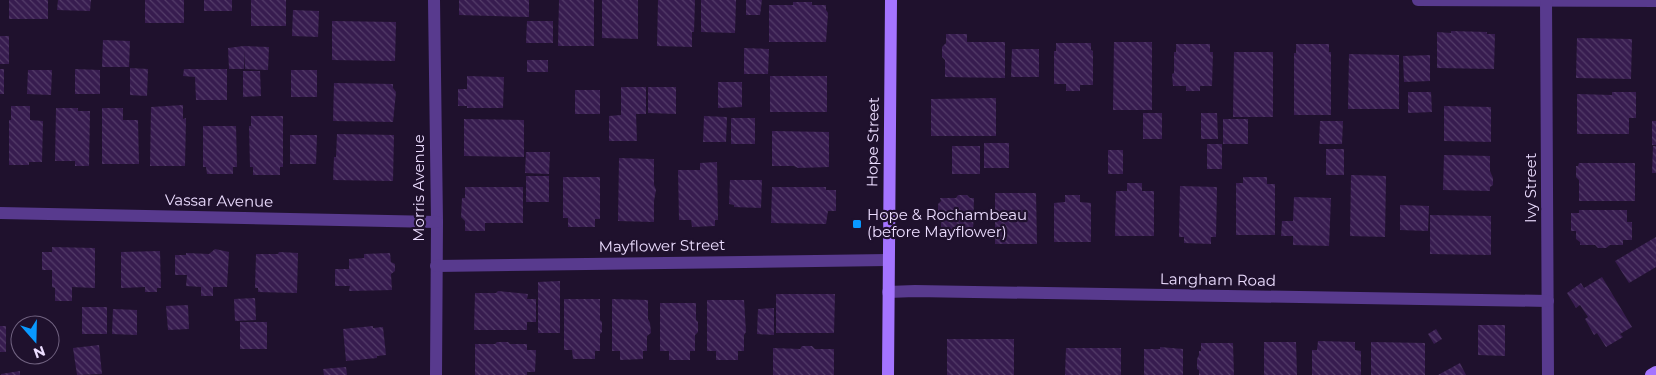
<svg xmlns="http://www.w3.org/2000/svg" width="1656" height="375" font-family="Montserrat,sans-serif">
  <defs>
    <pattern id="building-back-hatch" width="6" height="6" patternUnits="userSpaceOnUse" patternTransform="scale(1.25)"><rect width="6" height="6" fill="#371c4f"/><path d="M-1 5l2 2M0 0l6 6M5-1l2 2" fill="none" stroke="#543d69"/></pattern>
  </defs>
  <rect width="100%" height="100%" fill="#1f112d"/>
  <g fill="url(#building-back-hatch)">
    <rect x="9" y="0" width="39" height="19"/>
    <polygon points="58,0 91,0 90,11 57,10"/>
    <rect x="145" y="0" width="39" height="23"/>
    <rect x="204" y="0" width="28" height="11"/>
    <rect x="251" y="0" width="35" height="26"/>
    <polygon points="459,0 529,0 529,17 459,15"/>
    <polygon points="559,0 594,0 594,46 558,46"/>
    <polygon points="602,0 638,0 638,39 602,38"/>
    <polygon points="658,0 695,0 694,32 692,32 692,47 657,46"/>
    <polygon points="701,0 736,0 735,33 701,32"/>
    <polygon points="746,0 762,0 760,15 746,15"/>
    <polygon points="793,2 812,2 812,5 826,5 826,10 828,13 826,42 769,42 769,5 793,5"/>
    <polygon points="293,10 319,11 318,37 292,36"/>
    <polygon points="332,21 396,22 395,61 332,60"/>
    <polygon points="527,21 553,21 553,43 526,43"/>
    <polygon points="1451,31 1487,32 1487,34 1495,34 1494,69 1437,68 1437,32 1451,33"/>
    <polygon points="946,34 967,34 967,42 1005,42 1005,78 945,77 945,60 942,57 942,47 946,43"/>
    <rect x="0" y="36" width="9" height="28"/>
    <polygon points="1577,38 1632,39 1631,79 1576,78"/>
    <polygon points="103,40 130,41 129,67 102,67"/>
    <polygon points="1114,42 1152,42 1152,110 1113,110"/>
    <polygon points="1056,43 1091,43 1091,50 1093,51 1093,85 1080,85 1080,91 1066,91 1066,84 1054,84 1054,51 1056,51"/>
    <polygon points="1176,44 1210,44 1210,52 1213,52 1212,86 1200,86 1200,91 1186,91 1186,86 1173,86 1172,74 1174,73 1174,52 1176,52"/>
    <polygon points="1296,44 1329,44 1329,52 1331,52 1331,115 1294,115 1294,53 1296,53"/>
    <polygon points="244,46 269,47 268,70 245,69 244,50 244,69 229,69 228,48"/>
    <polygon points="744,48 769,49 768,74 744,74"/>
    <polygon points="1012,49 1039,49 1039,77 1011,77"/>
    <polygon points="1234,52 1273,52 1273,117 1233,117"/>
    <polygon points="1349,54 1399,55 1399,109 1348,109"/>
    <polygon points="1430,55 1430,81 1404,82 1403,56"/>
    <rect x="527" y="60" width="21" height="12"/>
    <polygon points="130,68 148,69 147,96 130,95"/>
    <rect x="0" y="69" width="4" height="25"/>
    <polygon points="75,69 100,70 100,94 75,94"/>
    <polygon points="184,69 227,69 227,100 196,100 195,77 183,76"/>
    <polygon points="28,70 52,70 51,95 27,94"/>
    <rect x="291" y="70" width="26" height="27"/>
    <polygon points="243,71 260,71 261,96 243,97"/>
    <polygon points="467,76 504,77 503,108 467,108 467,106 458,106 458,89 467,89"/>
    <rect x="770" y="76" width="57" height="36"/>
    <polygon points="718,82 742,82 742,107 718,108"/>
    <polygon points="334,83 393,84 393,88 396,92 393,122 333,121"/>
    <polygon points="621,87 646,87 646,114 636,114 637,141 609,141 609,116 621,115"/>
    <polygon points="648,87 676,87 676,114 648,113"/>
    <rect x="575" y="90" width="25" height="24"/>
    <polygon points="1408,92 1431,92 1432,112 1408,113"/>
    <polygon points="1612,92 1636,92 1636,118 1629,118 1629,134 1577,134 1577,94 1612,95"/>
    <polygon points="996,98 996,136 931,136 931,99"/>
    <polygon points="183,105 183,119 186,118 185,166 150,166 151,107"/>
    <polygon points="11,106 30,106 30,120 43,121 42,162 29,162 29,165 9,165 9,120 11,120"/>
    <polygon points="1444,106 1491,107 1491,142 1444,141"/>
    <polygon points="56,108 78,108 78,111 90,111 89,166 75,166 75,161 55,161"/>
    <polygon points="102,108 123,108 123,120 138,120 139,164 102,164"/>
    <rect x="1143" y="113" width="19" height="26"/>
    <polygon points="1201,113 1217,113 1218,139 1201,139"/>
    <polygon points="251,116 283,116 283,167 280,167 280,175 253,175 253,167 250,167 249,126 251,126"/>
    <polygon points="704,116 727,117 726,142 703,142"/>
    <rect x="731" y="118" width="24" height="26"/>
    <polygon points="464,119 524,120 524,157 464,156"/>
    <rect x="1223" y="119" width="25" height="25"/>
    <polygon points="1320,121 1343,121 1342,144 1319,144"/>
    <rect x="1652" y="121" width="4" height="24"/>
    <polygon points="203,126 236,126 237,167 233,167 233,174 207,174 206,167 203,167"/>
    <polygon points="772,131 829,132 829,167 798,168 794,166 772,166"/>
    <polygon points="337,134 394,135 393,181 333,180 334,157 336,157"/>
    <polygon points="290,135 317,135 316,164 290,164"/>
    <rect x="984" y="143" width="25" height="25"/>
    <rect x="1207" y="144" width="15" height="25"/>
    <rect x="952" y="146" width="28" height="28"/>
    <polygon points="1653,146 1656,146 1656,173 1652,173"/>
    <rect x="1326" y="149" width="18" height="26"/>
    <rect x="1108" y="150" width="15" height="24"/>
    <polygon points="526,152 550,152 549,174 525,173"/>
    <polygon points="1444,155 1490,156 1490,171 1493,178 1493,185 1490,187 1490,191 1443,190"/>
    <polygon points="619,158 654,159 654,185 656,190 654,201 654,222 618,221"/>
    <polygon points="717,162 718,220 715,220 715,226 692,227 691,220 679,220 678,170 700,170 700,163"/>
    <polygon points="1579,163 1635,163 1635,201 1579,201 1579,180 1576,177 1576,166 1578,166"/>
    <polygon points="1351,175 1386,176 1385,237 1350,236"/>
    <rect x="526" y="176" width="23" height="26"/>
    <polygon points="563,177 600,177 600,219 595,219 595,227 568,227 568,218 563,218"/>
    <polygon points="1243,177 1267,177 1267,184 1275,184 1275,235 1236,235 1236,183 1243,183"/>
    <polygon points="730,180 762,180 761,208 734,207 734,205 729,204"/>
    <polygon points="1127,183 1142,183 1142,191 1154,191 1154,236 1115,236 1116,191 1127,191"/>
    <polygon points="1180,186 1217,187 1216,237 1211,237 1211,244 1184,243 1184,237 1179,237"/>
    <polygon points="465,187 523,187 523,223 485,223 485,231 465,231 465,221 461,217 462,198 465,198"/>
    <polygon points="772,187 826,187 826,190 836,190 836,211 828,211 826,224 771,223"/>
    <polygon points="995,193 1036,193 1037,244 995,244"/>
    <polygon points="958,195 967,195 970,198 974,198 973,234 941,234 941,215 938,212 938,204 941,201 940,198 956,198"/>
    <polygon points="1065,195 1080,195 1080,202 1091,203 1091,242 1054,242 1054,203 1065,202"/>
    <polygon points="1294,197 1331,198 1329,246 1293,245 1293,236 1281,236 1282,221 1293,221"/>
    <polygon points="1400,205 1429,206 1428,231 1400,230"/>
    <polygon points="1579,210 1627,210 1627,222 1632,222 1632,240 1623,240 1623,245 1610,245 1606,248 1598,248 1595,245 1580,245 1580,242 1576,239 1576,231 1571,231 1571,213 1579,213"/>
    <polygon points="1430,215 1491,216 1491,255 1430,254"/>
    <polygon points="1656,237 1656,267 1629,283 1615,261"/>
    <polygon points="52,247 95,248 95,288 72,287 72,301 55,301 55,288 52,287 52,270 42,270 42,252 52,252"/>
    <polygon points="215,249 229,252 227,287 213,287 213,296 201,296 201,287 186,286 187,275 175,275 175,255 186,255 186,253 209,254"/>
    <polygon points="160,251 161,288 157,288 157,292 145,292 145,287 121,288 121,252"/>
    <polygon points="279,252 298,253 297,293 258,292 258,288 255,288 256,254 278,254"/>
    <polygon points="390,253 391,262 395,264 395,271 391,274 392,290 349,291 350,286 335,286 335,269 349,269 349,259 364,258 364,254"/>
    <polygon points="1602,277 1632,327 1620,334 1623,337 1606,347 1597,333 1594,335 1585,319 1588,317 1580,305 1576,308 1567,293 1581,283 1584,288"/>
    <polygon points="560,281 560,333 538,333 538,282"/>
    <polygon points="498,291 528,294 527,299 536,299 536,322 527,322 527,330 474,330 475,293 496,293"/>
    <polygon points="776,294 835,294 834,333 776,333"/>
    <polygon points="255,298 256,320 235,321 234,299"/>
    <polygon points="564,299 600,299 600,320 602,322 602,332 600,334 600,351 595,351 595,359 573,359 572,350 564,350"/>
    <polygon points="612,299 648,300 648,319 650,323 651,333 647,336 647,351 643,351 643,359 620,360 620,351 612,351"/>
    <polygon points="707,300 744,300 746,332 744,335 744,351 738,351 738,360 716,360 716,351 707,351"/>
    <polygon points="660,303 696,303 696,320 698,322 698,332 695,335 695,351 690,351 690,360 669,360 669,351 660,351"/>
    <polygon points="188,305 189,329 168,330 166,306"/>
    <rect x="82" y="307" width="25" height="27"/>
    <polygon points="774,308 774,335 757,334 758,309"/>
    <polygon points="113,309 137,310 137,335 112,334"/>
    <rect x="240" y="322" width="27" height="27"/>
    <polygon points="1478,325 1505,325 1505,356 1478,355"/>
    <rect x="0" y="326" width="6" height="26"/>
    <polygon points="373,326 373,328 383,327 386,355 377,356 377,358 346,361 343,329"/>
    <polygon points="1436,329 1442,339 1434,344 1428,334"/>
    <rect x="947" y="339" width="67" height="36"/>
    <polygon points="1318,341 1355,342 1355,350 1361,351 1361,375 1312,375 1312,350 1317,350"/>
    <polygon points="497,342 508,342 510,344 527,344 527,350 536,350 535,372 527,372 527,375 475,375 475,344 495,344"/>
    <polygon points="1264,342 1296,342 1297,375 1264,375"/>
    <polygon points="1371,342 1425,343 1425,375 1371,375"/>
    <polygon points="1201,343 1233,343 1234,375 1199,375 1199,370 1197,369 1197,359 1199,355 1199,351 1201,351"/>
    <polygon points="99,345 102,374 77,375 73,348"/>
    <polygon points="802,346 812,346 815,349 834,349 834,375 773,375 773,348 800,349"/>
    <polygon points="1160,347 1183,349 1183,375 1144,375 1144,349 1160,349"/>
    <polygon points="1066,348 1121,348 1121,375 1065,375"/>
    <polygon points="1460,363 1466,375 1438,375"/>
    <polygon points="346,367 347,375 324,375 323,369"/>
    <polygon points="20,371 20,375 1,375 1,374"/>
  </g>
  <g fill="none" stroke-linecap="round" stroke-linejoin="round">
    <g stroke="#583a8e" stroke-width="12">
      <polyline points="434,0 437,222 436,375"/>
      <polyline points="1418,0 1656,1"/>
      <polyline points="1546,0 1548,375"/>
      <polyline points="0,213 437,222"/>
      <polyline points="436,266 888,260"/>
      <polyline points="888,292 915,291 1548,301"/>
    </g>
    <g stroke="#a474ff" stroke-width="12">
      <polyline points="888,375 891,0"/>
      <polyline points="1651,375 1656,372"/>
    </g>
  </g>
  <rect fill="#0999ff" stroke="#1f112d" stroke-width="2" x="852" y="219" width="10" height="10" rx="2.5"/>
  <g text-anchor="middle" stroke-width="4.5" stroke-linejoin="round" paint-order="stroke">
    <g font-size="15" fill="#ecddff" stroke="#1f112d">
      <text transform="translate(873 142) rotate(-89)" y="5">Hope Street</text>
      <text transform="translate(419 188) rotate(-90)" y="5">Morris Avenue</text>
      <text transform="translate(1531 188) rotate(-90)" y="5">Ivy Street</text>
      <text transform="translate(219 201) rotate(1)" y="5">Vassar Avenue</text>
      <text transform="translate(662 246) rotate(-1)" y="5">Mayflower Street</text>
      <text transform="translate(1218 280) rotate(1)" y="5">Langham Road</text>
    </g>
    <g font-size="15" fill="#ecddff" stroke="#1f112d" text-anchor="start">
      <text x="867" y="220">Hope &amp; Rochambeau<tspan x="867" dy="17">(before Mayflower)</tspan></text>
    </g>
  </g>
  <g transform="translate(35 340) rotate(160)"><circle r="24" fill="#1f112d" stroke="#716381"/>
  <path d="M0-4L9 19L0 12L-9 19Z" fill="#0999ff"/>
  <text y="-8" font-size="14" font-weight="bold" text-anchor="middle" fill="#ecddff">N</text>
  </g>
</svg>
